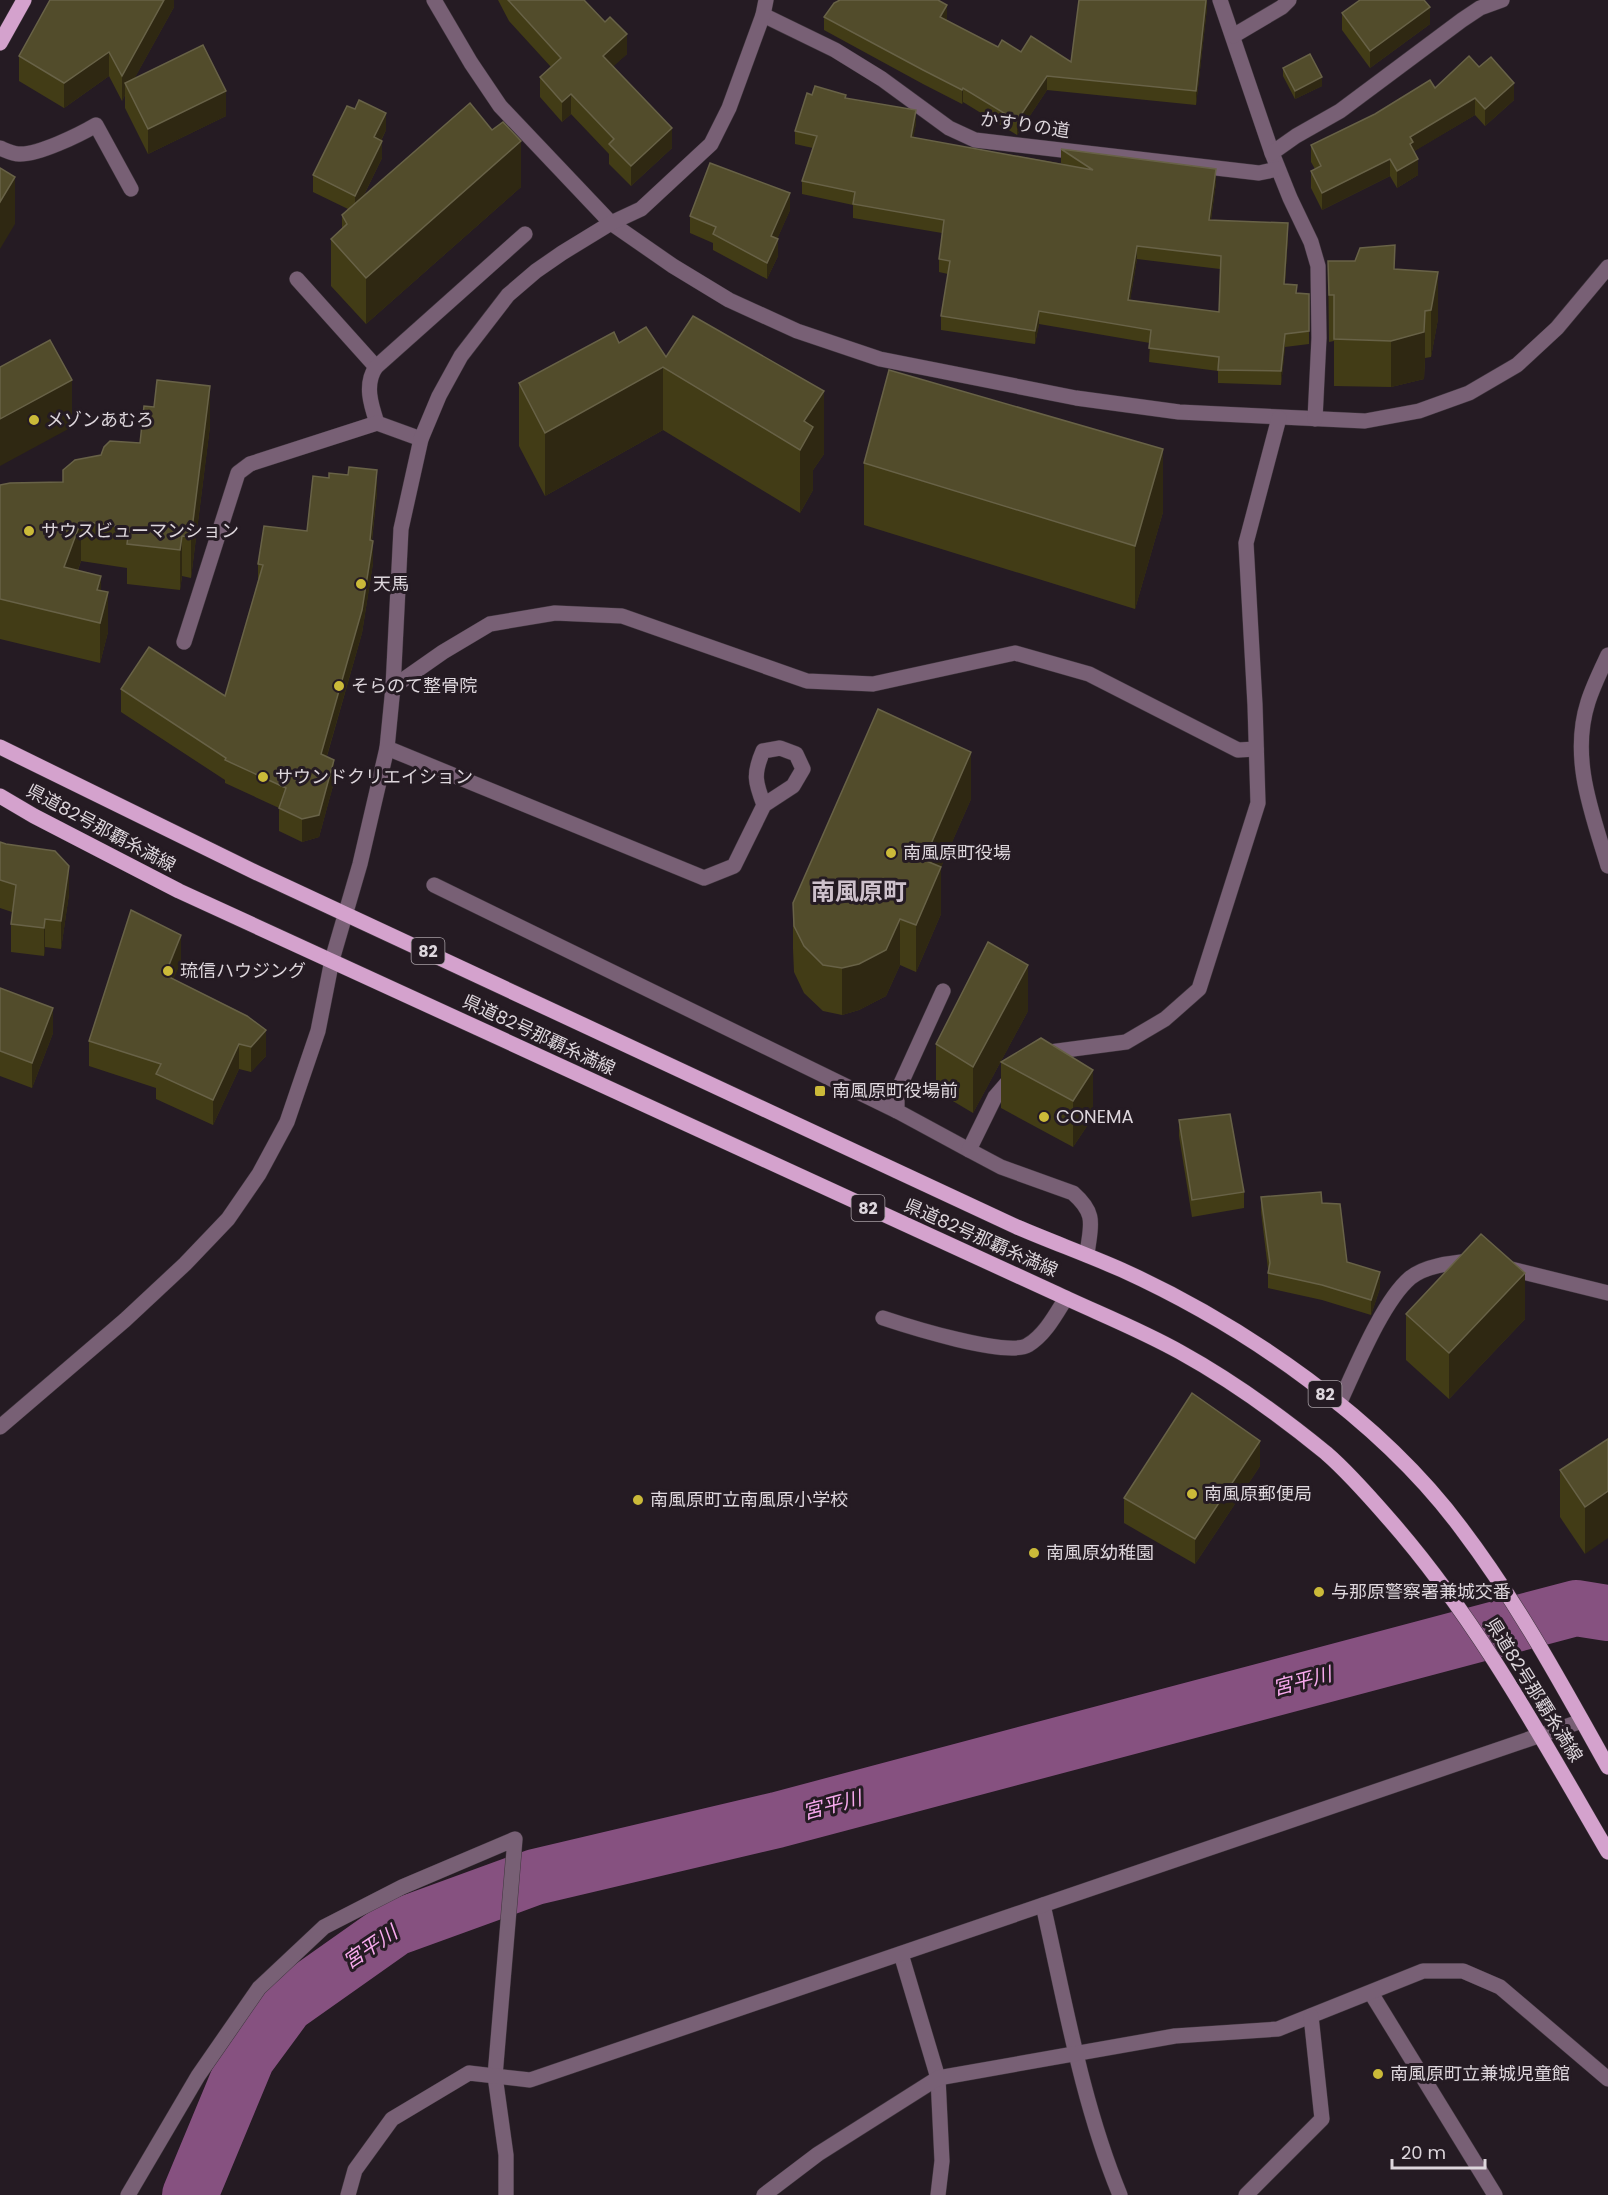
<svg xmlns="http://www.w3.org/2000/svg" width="1608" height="2195" font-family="Poppins,'Noto Sans JP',sans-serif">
  <rect width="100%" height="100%" fill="#251b23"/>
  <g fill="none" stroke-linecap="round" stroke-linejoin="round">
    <polyline stroke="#865180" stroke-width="56" points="190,2195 247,2058 286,2005 395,1928 535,1877 777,1820 1576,1608 1608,1613"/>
    <defs>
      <g id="minor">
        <polyline points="434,0 471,63 500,106 611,223 673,266 729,300 797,331 880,359 1076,398 1179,412 1365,421 1419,411 1469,393 1517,365 1557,328 1608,267"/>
        <polyline points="1220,0 1272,153 1290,198 1311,242 1318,266 1319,338 1315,419"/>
        <polyline points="763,15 835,50 882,79 949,128 975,140 1259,173 1278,169"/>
        <polyline points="1233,36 1282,7 1289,0"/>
        <path d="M0,148c5,2 13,6 19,6 19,1 60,-19 77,-29l35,64"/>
        <polyline points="1272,153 1296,136 1340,111 1462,20 1480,8 1502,0"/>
        <polyline points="297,279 376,367"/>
        <path d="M377,423c-6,-18 -13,-39 -1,-56l149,-133"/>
        <polyline points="184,642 238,473 250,464 377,423 421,439"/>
        <path d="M1608,655c-7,15 -15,31 -20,47 -18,56 4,111 20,164"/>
        <polyline points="393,687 443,652 490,624 555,613 622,616 807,681 873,684 1015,653 1089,674 1238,750 1256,749"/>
        <path d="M387,748l317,130 30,-12 30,-61c-9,-23 -11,-31 -1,-54l17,-3 16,6 7,15 -10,17 -29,19"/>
        <polyline points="434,885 897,1111"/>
        <polyline points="943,991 897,1092 897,1111 969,1150"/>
        <polyline points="1043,1055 1050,1052 1126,1042 1165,1019 1199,989 1258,803 1255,705 1246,543 1279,418"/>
        <path d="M1014,1075l-19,22 -26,53 32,17 72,26c25,22 17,33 14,62"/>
        <polyline points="1507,1268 1608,1293"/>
        <path d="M883,1318c24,8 125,40 145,27 17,-10 28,-31 38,-47"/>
        <path d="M1339,1404c16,-34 43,-102 71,-126 16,-13 42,-15 62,-17"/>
        <polyline points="0,1427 125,1320 185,1264 228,1219 259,1174 287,1122 318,1031 332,960 360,864 387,748 393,687 401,529 421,439 439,396 461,356 508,295 536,271 562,253 611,223 641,209 711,144 729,108 763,15 766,0"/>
        <path d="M1043,1905c22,97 39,198 77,290"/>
        <polyline points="901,1954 938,2078 942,2161 938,2195"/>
        <polyline points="1371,1993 1495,2195"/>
        <polyline points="128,2195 198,2076 259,1988 324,1927 402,1887 515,1839 495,2076 506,2155 506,2195"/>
        <polyline points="348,2195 355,2170 392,2119 469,2073 530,2080 1582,1721"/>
        <polyline points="764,2195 818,2154 938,2078 1175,2036 1278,2029 1423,1971 1463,1971 1500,1987 1608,2079"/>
        <polyline points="1246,2195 1322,2119 1311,2016"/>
      </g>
      <g id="major">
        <polyline points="0,43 24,0"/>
        <path d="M0,747l257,126 760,354c35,15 71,28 105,43 123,56 258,149 339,258 57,75 101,157 147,239"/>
        <path d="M0,796l34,20 145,75 874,401c42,20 86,37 127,60 49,27 102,65 146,101 22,19 43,43 63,66 88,100 152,218 219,333"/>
      </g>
    </defs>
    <use href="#minor" stroke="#3f353d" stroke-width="16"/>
    <use href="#major" stroke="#3f353d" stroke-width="16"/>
    <use href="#minor" stroke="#786075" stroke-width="15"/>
    <use href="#major" stroke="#d4a2cd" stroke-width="15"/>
  </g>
  <g fill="#423c16" fill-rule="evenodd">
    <polygon points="174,0 174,7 134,79 226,116 148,154 125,108 125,95 122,101 109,76 64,108 19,81 19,56"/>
    <polygon points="498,0 584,0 627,54 613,66 672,148 631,186 609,164 609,154 571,114 562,122 540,97 540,77 551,67 509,21"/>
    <polygon points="1207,0 1207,8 1196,105 1047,90 1017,135 963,102 962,104 923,84 824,30 824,17 947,19 946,20 998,47 1071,62"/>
    <polygon points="1342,13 1430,24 1370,68 1342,30"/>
    <polygon points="1479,67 1514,100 1485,126 1475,115 1414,151 1418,175 1397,188 1390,176 1322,210 1311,188 1311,171 1315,169 1311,162 1311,145 1435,88"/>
    <polygon points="1283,68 1322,86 1295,99 1283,76"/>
    <path d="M812,95l34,3 70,25 -3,15 151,26 -3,-1v-14l155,33 -5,38 77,16 -3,48 12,9 12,1v50l-24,3 -4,38 -63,-2v-12l-69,-9 1,-19 -111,-19 -4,20 -94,-14v-14l7,-42 -9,-2v-13l3,-26 -89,-15v-13l-51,-11v-13l11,-33 -18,-4v-13zM1137,259l83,10 -1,43 -89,-12z"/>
    <polygon points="386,130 381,141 382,158 363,197 521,187 366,324 331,286 331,239 342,229 342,215 348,209 313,192 313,175"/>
    <polygon points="790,210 777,239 778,256 767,279 713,250 713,243 690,233 690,216"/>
    <polygon points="1328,261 1395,269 1438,319 1431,357 1425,358 1424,379 1391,387 1334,386 1334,341 1329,342"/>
    <polygon points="619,343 666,357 824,454 813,470 813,490 800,513 663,430 545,496 519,446 519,383"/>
    <polygon points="210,426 191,578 182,576 180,590 127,584 127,568 81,561 78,570 101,591 108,632 100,663 0,639 0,485 63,482 101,455"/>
    <polygon points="864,463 1163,512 1135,609 864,525"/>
    <polygon points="348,475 377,492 372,541 373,563 362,633 327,756 334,782 319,837 302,842 279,831 279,808 225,783 225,780 121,712 121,689 225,696 258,581 258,564 307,531 329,478"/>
    <polygon points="971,799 941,867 941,914 916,972 900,965 886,996 859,1010 842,1015 823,1011 804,993 794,972 793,949 793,903"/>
    <polygon points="0,842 69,894 61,949 45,947 44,956 11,952 11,924 12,912 0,908"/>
    <polygon points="181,961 173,979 266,1056 251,1072 239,1069 213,1125 156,1099 156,1088 89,1066 89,1041"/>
    <polygon points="0,988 53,1033 32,1088 0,1076"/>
    <polygon points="1028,1011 973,1113 936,1091 936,1044"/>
    <polygon points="1001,1062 1093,1070 1093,1117 1073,1147 1001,1108"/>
    <polygon points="1179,1120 1244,1192 1244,1208 1192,1217 1179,1136"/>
    <polygon points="1261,1197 1322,1203 1347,1262 1380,1288 1371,1315 1322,1300 1268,1288 1268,1269 1261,1212"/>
    <polygon points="1406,1314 1525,1319 1449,1399 1406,1360"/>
    <polygon points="1608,1439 1585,1554 1560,1517 1560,1470"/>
    <polygon points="1260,1466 1195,1564 1124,1523 1124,1498"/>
  </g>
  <g fill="#2f2812">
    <polygon points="164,0 174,0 174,7 128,90 125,83 125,95 122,101 122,76"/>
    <polygon points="1206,0 1207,8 1196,105 1196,91"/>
    <polygon points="947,5 947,19 940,31 940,17"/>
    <polygon points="1430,7 1430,24 1370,68 1370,51"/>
    <polygon points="627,34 627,54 603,76 603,56"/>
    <polygon points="109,52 109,76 64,108 64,83"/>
    <polygon points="1047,76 1047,90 1017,135 1017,121"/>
    <polygon points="1322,77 1322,86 1295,99 1295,91"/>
    <polygon points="1514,83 1514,100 1485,126 1485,109"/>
    <polygon points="963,88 963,102 962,104 962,90"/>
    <polygon points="226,91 226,116 148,154 148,129"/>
    <polygon points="571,94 571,114 562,122 562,102"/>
    <polygon points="1475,98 1475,115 1413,152 1410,161 1410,137"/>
    <polygon points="916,110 916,123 911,151 911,137"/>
    <polygon points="386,113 386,130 374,154 374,137"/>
    <polygon points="672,128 672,148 631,186 631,166"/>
    <polygon points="382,141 382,158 355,213 355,196"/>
    <polygon points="521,141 521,187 366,324 366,278"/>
    <polygon points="1390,159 1390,176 1322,210 1322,193"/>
    <polygon points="1418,159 1418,175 1397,188 1397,171"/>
    <polygon points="1216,169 1216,182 1209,234 1209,220"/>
    <polygon points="15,177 15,224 0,249 0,202"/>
    <polygon points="790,193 790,210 771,253 771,236"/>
    <polygon points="1288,223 1288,236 1284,298 1284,284"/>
    <polygon points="778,239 778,256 767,279 767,263"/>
    <polygon points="1137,246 1137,259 1128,313 1128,300"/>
    <polygon points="1438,272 1438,319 1431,357 1431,310"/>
    <polygon points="1039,311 1039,324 1035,344 1035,331"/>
    <polygon points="1425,311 1425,358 1424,379 1391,387 1391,341"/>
    <polygon points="1285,334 1285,347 1281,385 1281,371"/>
    <polygon points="663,367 663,430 545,496 545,433"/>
    <polygon points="72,380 72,427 0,466 0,419"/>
    <polygon points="210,386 210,426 191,578 191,537"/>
    <polygon points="824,391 824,454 813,470 813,490 800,513 800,450 804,421"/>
    <polygon points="1163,449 1163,512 1135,609 1135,546"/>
    <polygon points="377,470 377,492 370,555 373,541 373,563 362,633 321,776 321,754 370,540"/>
    <polygon points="81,521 81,561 64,607 64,567"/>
    <polygon points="182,536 182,576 180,590 180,550"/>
    <polygon points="101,576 101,616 97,590"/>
    <polygon points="108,592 108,632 100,663 100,623"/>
    <polygon points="971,752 971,799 924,906 924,860"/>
    <polygon points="334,760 334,782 319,837 302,842 302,819"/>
    <polygon points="69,866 69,894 61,949 61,921"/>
    <polygon points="941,867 941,914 916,972 916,925"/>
    <polygon points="45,919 45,947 44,956 44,928"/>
    <polygon points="900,919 900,965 886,996 859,1010 842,1015 842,968"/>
    <polygon points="181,935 181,961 165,1000 165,975"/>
    <polygon points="1028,965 1028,1011 973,1113 973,1067"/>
    <polygon points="53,1008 53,1033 32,1088 32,1063"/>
    <polygon points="266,1030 266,1056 251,1072 251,1047"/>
    <polygon points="239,1044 239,1069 213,1125 213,1100"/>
    <polygon points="1093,1070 1093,1117 1073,1147 1073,1101"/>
    <polygon points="1380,1272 1380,1288 1371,1315 1371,1300"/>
    <polygon points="1525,1273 1525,1319 1449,1399 1449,1353"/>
    <polygon points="1260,1441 1260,1466 1195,1564 1195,1539"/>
    <polygon points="1608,1491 1608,1538 1585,1554 1585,1507"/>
  </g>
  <g fill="#524c2b" stroke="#686247" stroke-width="1.5" fill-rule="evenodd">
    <polygon points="50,0 164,0 122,76 109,52 64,83 19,56"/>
    <polygon points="508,0 584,0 605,22 610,17 627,34 603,56 672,128 631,166 609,144 614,139 571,94 562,102 540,77 561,58"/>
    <polygon points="840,0 938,0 947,5 940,17 998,47 1002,40 1021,52 1031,36 1071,62 1079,0 1206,0 1196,91 1047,76 1017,121 963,88 962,90 923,70 824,17 834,3"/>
    <polygon points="1360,0 1424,0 1430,7 1370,51 1342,13"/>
    <polygon points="203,45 226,91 148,129 125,83"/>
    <polygon points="1310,54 1322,77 1295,91 1283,68"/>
    <polygon points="1469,56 1479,67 1491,57 1514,83 1485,109 1475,98 1410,137 1413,142 1410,144 1418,159 1397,171 1390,159 1322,193 1311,171 1321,166 1311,145 1375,114 1430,80 1435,88"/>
    <path d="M815,86l31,9 -1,3 71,12 -5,27 182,33 -32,-21 155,20 -7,51 79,3 -4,61 13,1 -1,8 13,1v37l-24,3 -4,37 -63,-1 1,-13 -70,-9 2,-18 -112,-19 -4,20 -94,-15 9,-55 -11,-2 5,-39 -91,-16 2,-12 -53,-11 15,-45 -22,-5 12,-38 5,2zM1137,246l84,10 -2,56 -91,-12z"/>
    <polygon points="359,100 386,113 374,137 382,141 355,196 313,175 347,106 355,109"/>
    <polygon points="470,103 492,130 503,122 521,141 366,278 331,239 347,224 342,215"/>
    <polygon points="710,163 790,193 771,236 778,239 767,263 713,234 716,227 690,216"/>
    <polygon points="0,168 15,177 0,202"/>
    <polygon points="1395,245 1394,269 1438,272 1431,310 1425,311 1424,332 1391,341 1334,339 1334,295 1329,295 1328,261 1355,261 1360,248"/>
    <polygon points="693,316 824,391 804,421 813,427 800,450 663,367 545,433 519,383 614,332 619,343 646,327 666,357"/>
    <polygon points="50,340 72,380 0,419 0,367"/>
    <polygon points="889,370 1163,449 1135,546 864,463"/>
    <polygon points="157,380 210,386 191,537 182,536 180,550 127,544 129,528 81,521 64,567 101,576 97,590 108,592 100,623 0,599 0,485 10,483 63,482 63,470 75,460 101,455 104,447 110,441 140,443 144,406 154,407"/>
    <polygon points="349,467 377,470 370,540 373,541 362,610 321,754 334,760 319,815 302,819 279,808 286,788 225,760 226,758 121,689 149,647 225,696 263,565 258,564 264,526 307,531 313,476 329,478 329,473 348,475"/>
    <polygon points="878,709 971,752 924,860 941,867 916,925 900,919 886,950 859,964 842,968 823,965 804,946 794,926 793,903"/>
    <polygon points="0,842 6,844 55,851 69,866 61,921 45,919 44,928 11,924 16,885 0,880"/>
    <polygon points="131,910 181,935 165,975 247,1016 266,1030 251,1047 239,1044 213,1100 156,1074 161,1064 89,1041"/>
    <polygon points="988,942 1028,965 973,1067 936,1044"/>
    <polygon points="0,988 53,1008 32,1063 0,1051"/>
    <polygon points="1041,1038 1093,1070 1073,1101 1001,1062"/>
    <polygon points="1230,1114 1244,1192 1192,1200 1179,1120"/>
    <polygon points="1321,1192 1322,1203 1340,1204 1347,1262 1380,1272 1371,1300 1322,1285 1268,1273 1270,1263 1261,1197"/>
    <polygon points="1481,1234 1525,1273 1449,1353 1406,1314"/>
    <polygon points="1192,1393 1260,1441 1195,1539 1124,1498"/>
    <polygon points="1608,1439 1608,1491 1585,1507 1560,1470"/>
  </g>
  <g fill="#cbba39" stroke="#251b23" stroke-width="2">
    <circle cx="34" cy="420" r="6"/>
    <circle cx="29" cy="531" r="6"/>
    <circle cx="361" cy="584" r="6"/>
    <circle cx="339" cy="686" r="6"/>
    <circle cx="263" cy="777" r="6"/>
    <circle cx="891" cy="853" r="6"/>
    <circle cx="168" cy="971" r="6"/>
    <rect x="814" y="1085" width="12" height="12" rx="3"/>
    <circle cx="1044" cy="1117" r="6"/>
    <circle cx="1192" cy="1494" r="6"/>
    <circle cx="638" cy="1500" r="6"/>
    <circle cx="1034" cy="1553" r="6"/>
    <circle cx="1319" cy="1592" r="6"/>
    <circle cx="1378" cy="2074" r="6"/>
  </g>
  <g text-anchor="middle" stroke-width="6" stroke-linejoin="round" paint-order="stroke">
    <g fill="#251b23" stroke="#a69ea4" stroke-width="1.5">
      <rect x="411.5" y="938" width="33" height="26" rx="4.5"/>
      <rect x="851.5" y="1195" width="33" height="26" rx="4.5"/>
      <rect x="1308.5" y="1381" width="33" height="26" rx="4.5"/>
    </g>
    <g font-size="16" font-weight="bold" fill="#ddd6dc">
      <text x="428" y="957">82</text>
      <text x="868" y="1214">82</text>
      <text x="1325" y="1400">82</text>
    </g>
    <g font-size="18" fill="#ddd6dc" stroke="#251b23">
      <text transform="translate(1025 125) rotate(8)" y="6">かすりの道</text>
      <text transform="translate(101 828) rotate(28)" y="6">県道82号那覇糸満線</text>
      <text transform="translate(539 1035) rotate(25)" y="6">県道82号那覇糸満線</text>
      <text transform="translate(981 1238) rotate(24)" y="6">県道82号那覇糸満線</text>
      <text transform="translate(1534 1690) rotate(58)" y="6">県道82号那覇糸満線</text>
    </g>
    <g font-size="18" fill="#ddd6dc" stroke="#251b23" text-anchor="start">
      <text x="46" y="426">メゾンあむろ</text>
      <text x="41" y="537">サウスビューマンション</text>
      <text x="373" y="590">天馬</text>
      <text x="351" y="692">そらのて整骨院</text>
      <text x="275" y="783">サウンドクリエイション</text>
      <text x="903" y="859">南風原町役場</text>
      <text x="180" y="977">琉信ハウジング</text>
      <text x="832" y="1097">南風原町役場前</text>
      <text x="1056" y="1123">CONEMA</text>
      <text x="1204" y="1500">南風原郵便局</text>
      <text x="650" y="1506">南風原町立南風原小学校</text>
      <text x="1046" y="1559">南風原幼稚園</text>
      <text x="1331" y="1598">与那原警察署兼城交番</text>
      <text x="1390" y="2080">南風原町立兼城児童館</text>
    </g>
    <g font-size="20" font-style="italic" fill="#f8aaee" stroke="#251b23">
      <text transform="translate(1302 1681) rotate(-15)" y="7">宮平川</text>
      <text transform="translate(832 1805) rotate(-15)" y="7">宮平川</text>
      <text transform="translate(370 1947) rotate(-34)" y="7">宮平川</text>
    </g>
    <g font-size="24" font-weight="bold" fill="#cec1cc" stroke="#251b23">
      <text x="859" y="900">南風原町</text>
    </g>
  </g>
  <path d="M1392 2159v9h93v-9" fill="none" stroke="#ddd6dc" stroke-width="3"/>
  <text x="1401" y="2159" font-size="18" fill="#ddd6dc" stroke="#251b23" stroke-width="4.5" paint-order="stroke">20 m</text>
</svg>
